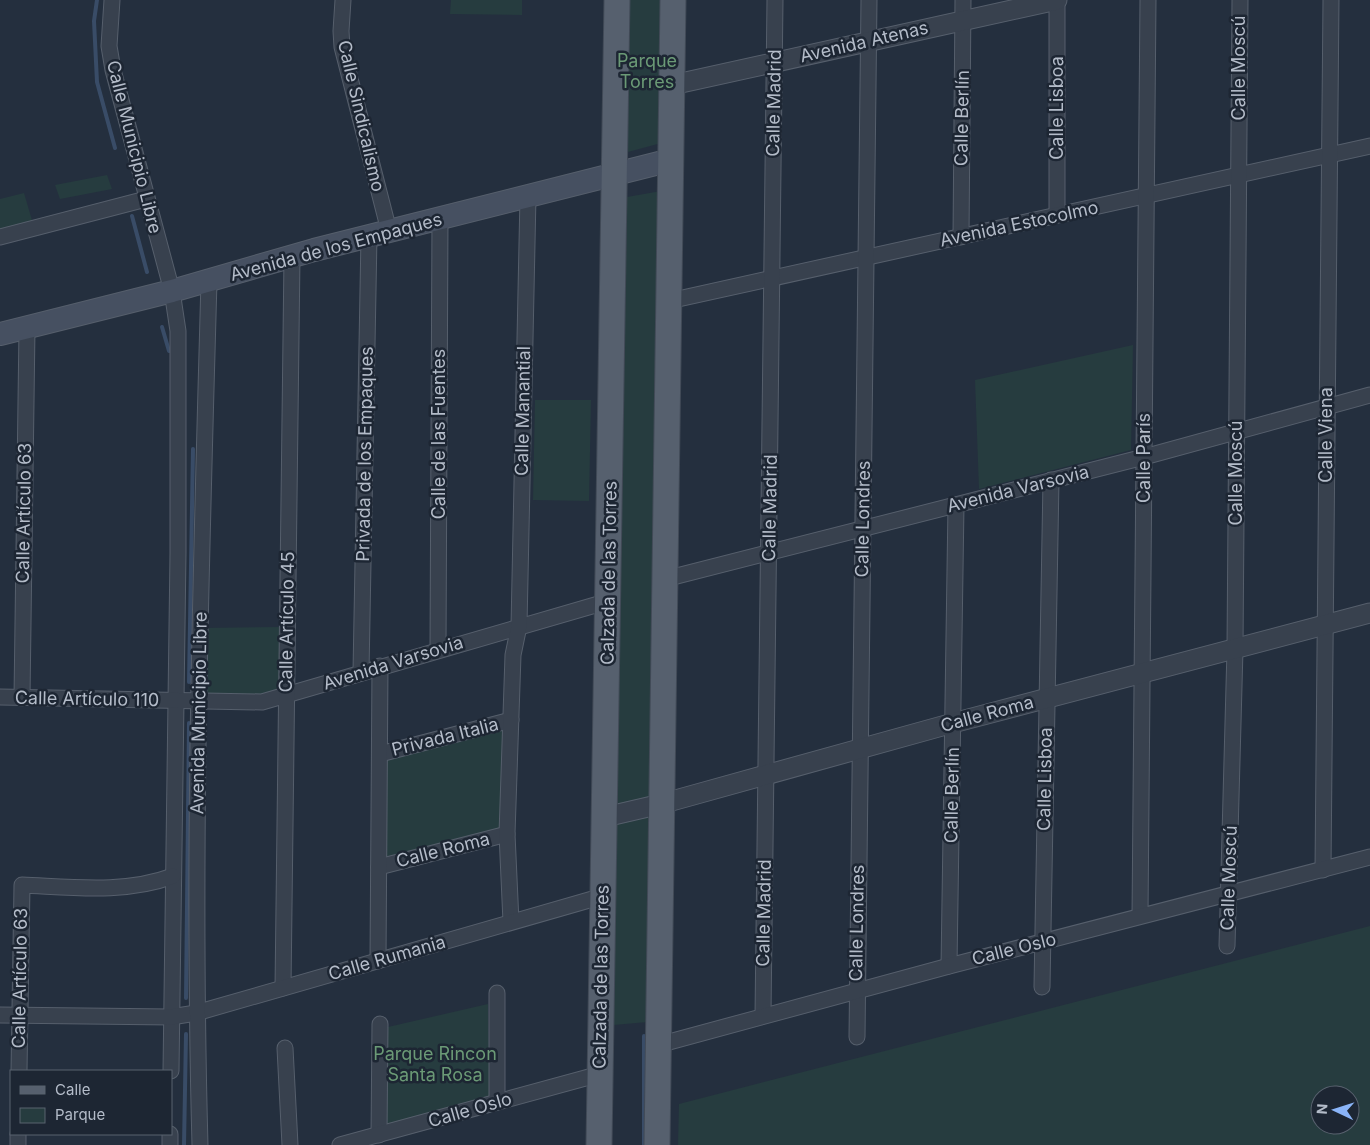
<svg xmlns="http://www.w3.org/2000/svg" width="1370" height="1145" font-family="Inter,sans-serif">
  <rect width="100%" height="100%" fill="#242f3e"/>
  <g fill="#263c3f" fill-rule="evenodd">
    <polygon points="451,0 522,0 522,15 450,14"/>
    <polygon points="628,0 666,0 665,142 628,152"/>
    <polygon points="107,175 112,189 60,199 55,185"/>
    <polygon points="661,191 648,1022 613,1025 627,197"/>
    <polygon points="24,193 34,227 0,237 0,199"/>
    <polygon points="1133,345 1131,450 979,489 975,380"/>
    <polygon points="535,400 591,400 589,501 533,500"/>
    <polygon points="281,627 280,693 254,698 203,697 204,628"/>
    <polygon points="505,729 502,829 380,858 382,759"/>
    <path d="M1370,926v219h-692l1,-41zM1320,1095h30v30h-30z"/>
    <polygon points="488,1004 490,1098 386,1127 388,1027"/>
  </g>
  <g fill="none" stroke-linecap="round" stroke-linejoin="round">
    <g stroke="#394c67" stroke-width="4">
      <polyline points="97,0 94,21 97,82 115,148"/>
      <polyline points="132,216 147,272"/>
      <polyline points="162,327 169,351"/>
      <polyline points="189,682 193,449"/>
      <polyline points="186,998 189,723"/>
      <polyline points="184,1145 186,1034"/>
      <polyline points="644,1145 644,1036"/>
    </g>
    <defs>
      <g id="minor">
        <polyline points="112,0 109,46 113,70 172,291 178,331 178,553 171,1071"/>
        <polyline points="343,0 341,31 342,47 389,231"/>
        <polyline points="1057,0 1057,215"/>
        <polyline points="0,237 146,199"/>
        <polyline points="961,237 963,0"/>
        <polyline points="669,301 1370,146"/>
        <polyline points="665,579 1144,457 1370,395"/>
        <polyline points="438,649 440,219"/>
        <polyline points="361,672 369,236"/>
        <polyline points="0,697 262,702 609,601"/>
        <polyline points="22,698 27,328"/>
        <polyline points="380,754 511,720"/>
        <polyline points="379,867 507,834"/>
        <polyline points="1323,870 1331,0"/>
        <polyline points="1140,916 1148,0"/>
        <polyline points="511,922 507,834 513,655 519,626 528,196"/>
        <polyline points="1227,946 1235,649 1240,0"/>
        <polyline points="378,961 380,666"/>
        <polyline points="949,966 956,505"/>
        <polyline points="1042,987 1051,480"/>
        <polyline points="283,988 292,256"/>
        <polyline points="497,993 497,1102"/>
        <polyline points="0,1015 171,1017 196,1013 603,896"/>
        <polyline points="763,1016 775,0"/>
        <polyline points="857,1037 869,0"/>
        <polyline points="658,1045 949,966 1370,857"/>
        <polyline points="285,1048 290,1145"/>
        <path d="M19,1071l3,-186c49,2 103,9 151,-9"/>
        <polyline points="379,1135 380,1024"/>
        <polyline points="18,1145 18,1134"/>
        <polyline points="170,1145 170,1134"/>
        <path d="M200,1145c-8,-288 1,-576 9,-864"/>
        <polyline points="340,1145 600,1074"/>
      </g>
      <g id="tertiary">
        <polyline points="672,85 1057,0"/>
        <polyline points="605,817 661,804 953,723 1370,613"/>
      </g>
      <polyline id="secondary" points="0,334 172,291 314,250 671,160"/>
      <g id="primary">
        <polyline points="599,1145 617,0"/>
        <polyline points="657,1145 673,0"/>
      </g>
    </defs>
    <use href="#minor" stroke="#565f6c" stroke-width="17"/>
    <use href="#tertiary" stroke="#565f6c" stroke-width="21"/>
    <use href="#secondary" stroke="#565f6c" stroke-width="24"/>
    <use href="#primary" stroke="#414a57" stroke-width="27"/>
    <use href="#minor" stroke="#38414e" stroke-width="15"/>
    <use href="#tertiary" stroke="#38414e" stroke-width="19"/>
    <use href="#secondary" stroke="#465061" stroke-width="22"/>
    <use href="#primary" stroke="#56606e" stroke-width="25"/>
  </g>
  <g text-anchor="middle" stroke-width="5" stroke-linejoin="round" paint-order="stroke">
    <g font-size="18" fill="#b4bcc9" stroke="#1d2633">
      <text transform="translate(864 42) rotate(-13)" y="6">Avenida Atenas</text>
      <text transform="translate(1239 68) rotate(-90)" y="6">Calle Moscú</text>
      <text transform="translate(774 103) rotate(-89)" y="6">Calle Madrid</text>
      <text transform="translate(1057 108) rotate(-90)" y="6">Calle Lisboa</text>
      <text transform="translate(361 116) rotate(77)" y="6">Calle Sindicalismo</text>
      <text transform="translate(962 118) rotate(-89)" y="6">Calle Berlín</text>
      <text transform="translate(134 147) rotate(76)" y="6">Calle Municipio Libre</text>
      <text transform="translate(1019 224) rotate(-12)" y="6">Avenida Estocolmo</text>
      <text transform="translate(336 247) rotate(-15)" y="6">Avenida de los Empaques</text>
      <text transform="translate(523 411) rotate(-89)" y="6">Calle Manantial</text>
      <text transform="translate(439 434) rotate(-90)" y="6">Calle de las Fuentes</text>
      <text transform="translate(1326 435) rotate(-90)" y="6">Calle Viena</text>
      <text transform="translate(365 454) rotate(-89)" y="6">Privada de los Empaques</text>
      <text transform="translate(1144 458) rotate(-90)" y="6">Calle París</text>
      <text transform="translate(1236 473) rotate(-90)" y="6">Calle Moscú</text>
      <text transform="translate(1018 489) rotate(-14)" y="6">Avenida Varsovia</text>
      <text transform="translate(770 508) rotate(-89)" y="6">Calle Madrid</text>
      <text transform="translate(24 513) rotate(-89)" y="6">Calle Artículo 63</text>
      <text transform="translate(863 519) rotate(-89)" y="6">Calle Londres</text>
      <text transform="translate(609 573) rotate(-89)" y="6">Calzada de las Torres</text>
      <text transform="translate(287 622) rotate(-89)" y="6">Calle Artículo 45</text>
      <text transform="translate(393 663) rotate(-17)" y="6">Avenida Varsovia</text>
      <text transform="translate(87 699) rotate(1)" y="6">Calle Artículo 110</text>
      <text transform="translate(199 713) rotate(-89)" y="6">Avenida Municipio Libre</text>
      <text transform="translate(987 714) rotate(-15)" y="6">Calle Roma</text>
      <text transform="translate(445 737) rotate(-14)" y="6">Privada Italia</text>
      <text transform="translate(1045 779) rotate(-89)" y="6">Calle Lisboa</text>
      <text transform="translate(952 795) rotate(-89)" y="6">Calle Berlín</text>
      <text transform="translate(443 850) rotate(-14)" y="6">Calle Roma</text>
      <text transform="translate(1229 878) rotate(-88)" y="6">Calle Moscú</text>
      <text transform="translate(764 913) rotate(-89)" y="6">Calle Madrid</text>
      <text transform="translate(857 923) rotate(-89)" y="6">Calle Londres</text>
      <text transform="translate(1014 949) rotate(-14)" y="6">Calle Oslo</text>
      <text transform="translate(387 958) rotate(-16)" y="6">Calle Rumania</text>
      <text transform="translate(601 977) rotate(-89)" y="6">Calzada de las Torres</text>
      <text transform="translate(20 978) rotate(-89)" y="6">Calle Artículo 63</text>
      <text transform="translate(470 1110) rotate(-16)" y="6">Calle Oslo</text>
    </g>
    <g font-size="18" fill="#6b9a76" stroke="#1d2633">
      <text x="647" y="67">Parque<tspan x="647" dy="21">Torres</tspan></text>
      <text x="435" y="1060">Parque Rincon<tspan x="435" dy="21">Santa Rosa</tspan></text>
    </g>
  </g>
  <rect x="10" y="1070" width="162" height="65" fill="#1d2633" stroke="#59626f"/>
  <rect x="20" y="1086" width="25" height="8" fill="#56606e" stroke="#59626f"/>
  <text x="55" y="1095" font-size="15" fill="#b4bcc9">Calle</text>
  <rect x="20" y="1108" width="25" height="15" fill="#263c3f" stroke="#59626f"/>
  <text x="55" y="1120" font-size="15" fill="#b4bcc9">Parque</text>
  <g transform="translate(1335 1110) rotate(274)"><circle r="24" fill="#1d2633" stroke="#59626f"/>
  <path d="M0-4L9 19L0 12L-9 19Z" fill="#8ab4f8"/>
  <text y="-8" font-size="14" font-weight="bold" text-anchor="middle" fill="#b4bcc9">N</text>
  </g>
</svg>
